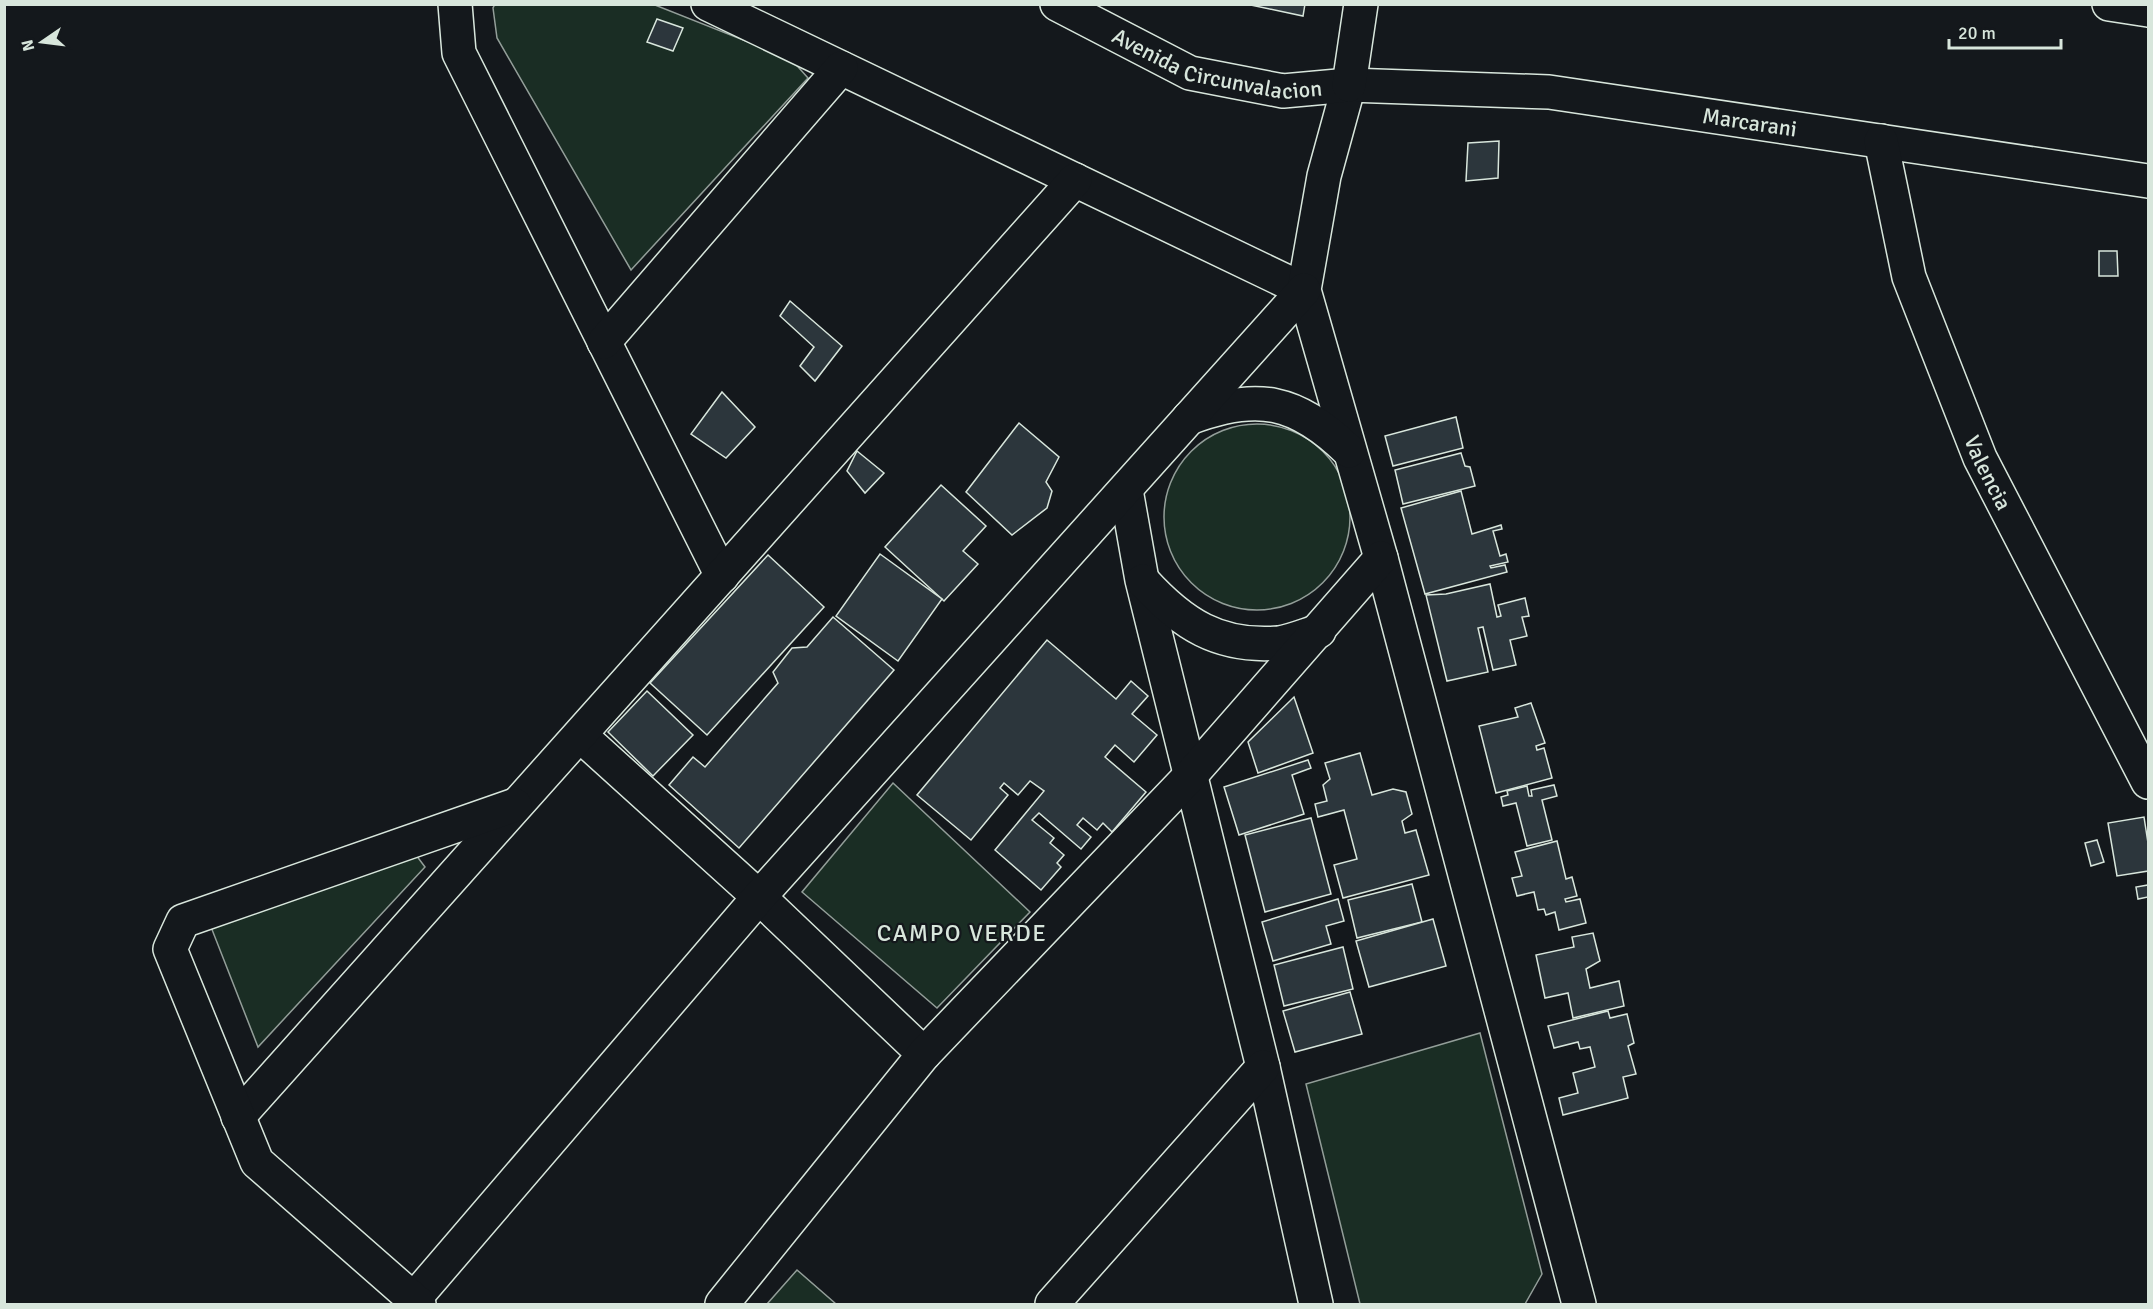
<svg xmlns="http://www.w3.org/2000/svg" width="2153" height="1309" font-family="Signika,sans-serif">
  <rect width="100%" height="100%" fill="#14181c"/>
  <g fill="#1a2d24" stroke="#939e99" stroke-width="1.5">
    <polygon points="495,4 655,5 791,59 808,78 631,270 497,38 493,8"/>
    <circle cx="1257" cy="517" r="93"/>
    <polygon points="893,783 1030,912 937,1008 802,892"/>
    <polygon points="416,855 425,867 258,1047 211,927"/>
    <polygon points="1480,1033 1542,1274 1525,1304 1360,1304 1306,1084"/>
    <polygon points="797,1270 836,1304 767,1304"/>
  </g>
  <g fill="#2c363c" stroke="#d8e6dc" stroke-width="1.5">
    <polygon points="1246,4 1305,4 1303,16"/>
    <polygon points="657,19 683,28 673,51 647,42"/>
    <polygon points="1499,141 1498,178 1466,181 1468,143"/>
    <polygon points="2099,251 2117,251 2118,276 2099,276"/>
    <polygon points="790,301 842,346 815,381 800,366 814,347 780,316"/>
    <polygon points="722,392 755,427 726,458 691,434"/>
    <polygon points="1456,417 1463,448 1393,466 1385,436"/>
    <polygon points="1019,423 1059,457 1046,482 1052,491 1047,508 1012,535 966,492"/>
    <polygon points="857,451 884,473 865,493 847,471"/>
    <polygon points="1461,453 1465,466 1470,467 1475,486 1403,504 1395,470"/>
    <polygon points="941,485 986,526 963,551 978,564 944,601 885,547"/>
    <polygon points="1461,491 1472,534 1501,525 1502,529 1493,531 1500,556 1506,554 1508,562 1490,566 1491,568 1505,565 1507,572 1425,594 1401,508"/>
    <polygon points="880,554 942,599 898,661 836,616"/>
    <polygon points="768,555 824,607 707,735 650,683"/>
    <polygon points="1490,584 1497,617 1501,616 1498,605 1525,598 1529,616 1522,617 1527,636 1510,640 1516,665 1493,670 1483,627 1478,628 1488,672 1447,681 1426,595 1446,594"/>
    <polygon points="833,617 894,670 739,848 669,785 693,757 705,767 778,683 773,672 792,648 807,647"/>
    <polygon points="1047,640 1116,699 1131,681 1148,696 1132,714 1157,735 1134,762 1115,745 1105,757 1146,792 1112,832 1103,823 1097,830 1083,818 1077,825 1091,837 1081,849 1039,813 1032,820 1054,838 1050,843 1064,855 1057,863 1061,867 1041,890 995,850 1044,791 1030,781 1018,795 1004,783 1000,788 1008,795 971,840 917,795"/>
    <polygon points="647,691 693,735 653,776 608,732"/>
    <polygon points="1294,697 1313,753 1258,773 1248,742"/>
    <polygon points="1531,703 1545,743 1536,746 1537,750 1544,748 1552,778 1496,793 1479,726 1518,717 1515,708"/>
    <polygon points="1360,753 1372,795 1393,789 1406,792 1412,814 1402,821 1405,833 1416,830 1429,875 1343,898 1334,865 1357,859 1344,810 1318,817 1315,804 1327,801 1323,785 1330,779 1325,763"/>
    <polygon points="1308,760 1311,768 1292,775 1304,814 1239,835 1224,787"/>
    <polygon points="1554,785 1557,796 1542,800 1552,840 1527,846 1516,803 1503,806 1501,797 1508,795 1507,791 1527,786 1529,796 1532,796 1531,790"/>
    <polygon points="2144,817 2148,843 2148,871 2117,876 2108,823"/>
    <polygon points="1311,818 1331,894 1265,912 1245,835"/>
    <polygon points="2097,840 2104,862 2091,866 2085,843"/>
    <polygon points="1557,841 1566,879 1572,877 1577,896 1565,899 1566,902 1580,899 1586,923 1559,930 1555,912 1546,915 1544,909 1538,910 1534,892 1517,896 1512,878 1522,876 1515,852"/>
    <polygon points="1412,884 1422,922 1357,938 1348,900"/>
    <polygon points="2148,885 2148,897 2138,899 2136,887"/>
    <polygon points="1338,899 1344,921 1326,926 1331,944 1273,961 1262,922"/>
    <polygon points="1433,919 1446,966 1369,987 1356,941"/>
    <polygon points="1593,933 1600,961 1586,969 1590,988 1619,981 1624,1006 1573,1018 1568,993 1545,998 1536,955 1574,947 1572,937"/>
    <polygon points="1343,947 1353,989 1284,1006 1274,965"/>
    <polygon points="1350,992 1362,1034 1295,1052 1283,1011"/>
    <polygon points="1608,1011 1610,1018 1627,1014 1634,1043 1628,1046 1636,1074 1623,1077 1628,1098 1563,1115 1559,1098 1578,1093 1573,1073 1595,1067 1590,1047 1580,1049 1578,1042 1554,1048 1548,1026"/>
  </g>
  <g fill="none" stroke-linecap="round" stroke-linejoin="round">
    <defs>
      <g id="street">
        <polyline points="455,4 459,53 722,576"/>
        <polyline points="708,4 1304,290"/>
        <polyline points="2109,4 2148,10"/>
        <polyline points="1349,85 1324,176 1304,290 1381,558 1579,1304"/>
        <polyline points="604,342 841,68"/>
        <path d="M1189,418c68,-26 108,-18 160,33"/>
        <polyline points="1126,490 1142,580 1263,1067 1316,1304"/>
        <path d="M1143,581c39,43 76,67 136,62 13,-2 27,-8 40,-12"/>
        <polyline points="581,736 759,897 924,1054"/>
        <polyline points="238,1117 1075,180"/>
        <polyline points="414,1299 759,897 1304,290"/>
        <polyline points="419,1304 257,1162 170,949 183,921 515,805"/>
        <polyline points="722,1304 924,1054 1190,776 1381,558"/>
        <polyline points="1052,1304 1263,1067"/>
      </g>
      <g id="secondary">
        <path id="s1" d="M1057,4l133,69 93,18 66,-6 200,7 599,89"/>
        <polyline points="1349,85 1361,4"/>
        <path id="s2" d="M1881,141l28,136 71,181 168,324"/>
      </g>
    </defs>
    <use href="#street" stroke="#d8e6dc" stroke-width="36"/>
    <use href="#secondary" stroke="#d8e6dc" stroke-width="36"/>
    <use href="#street" stroke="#14181c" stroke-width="33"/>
    <use href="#secondary" stroke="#14181c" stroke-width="33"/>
  </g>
  <g text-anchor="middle" stroke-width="4.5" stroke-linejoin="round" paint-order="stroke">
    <g font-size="22" fill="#d8e6dc" stroke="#14181c">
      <text dy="8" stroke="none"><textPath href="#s1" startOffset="174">Avenida Circunvalacion</textPath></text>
      <text dy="8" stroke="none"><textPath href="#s1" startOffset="714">Marcarani</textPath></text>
      <text dy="8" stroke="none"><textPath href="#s2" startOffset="350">Valencia</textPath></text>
    </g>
    <g font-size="24" letter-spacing="1.5" fill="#d8e6dc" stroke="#14181c">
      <text x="962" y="941">CAMPO VERDE</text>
    </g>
  </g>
  <rect width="2153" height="1309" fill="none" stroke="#d8e6dc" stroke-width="12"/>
  <g transform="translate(42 42) rotate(256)" stroke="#14181c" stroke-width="4.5" paint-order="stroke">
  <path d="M0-4.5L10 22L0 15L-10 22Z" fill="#d8e6dc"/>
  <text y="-9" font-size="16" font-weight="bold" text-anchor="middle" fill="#d8e6dc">N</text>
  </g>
  <path d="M1949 39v9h112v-9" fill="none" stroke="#d8e6dc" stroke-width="3"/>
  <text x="1958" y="39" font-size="18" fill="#d8e6dc" stroke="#14181c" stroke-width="4.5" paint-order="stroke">20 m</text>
</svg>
